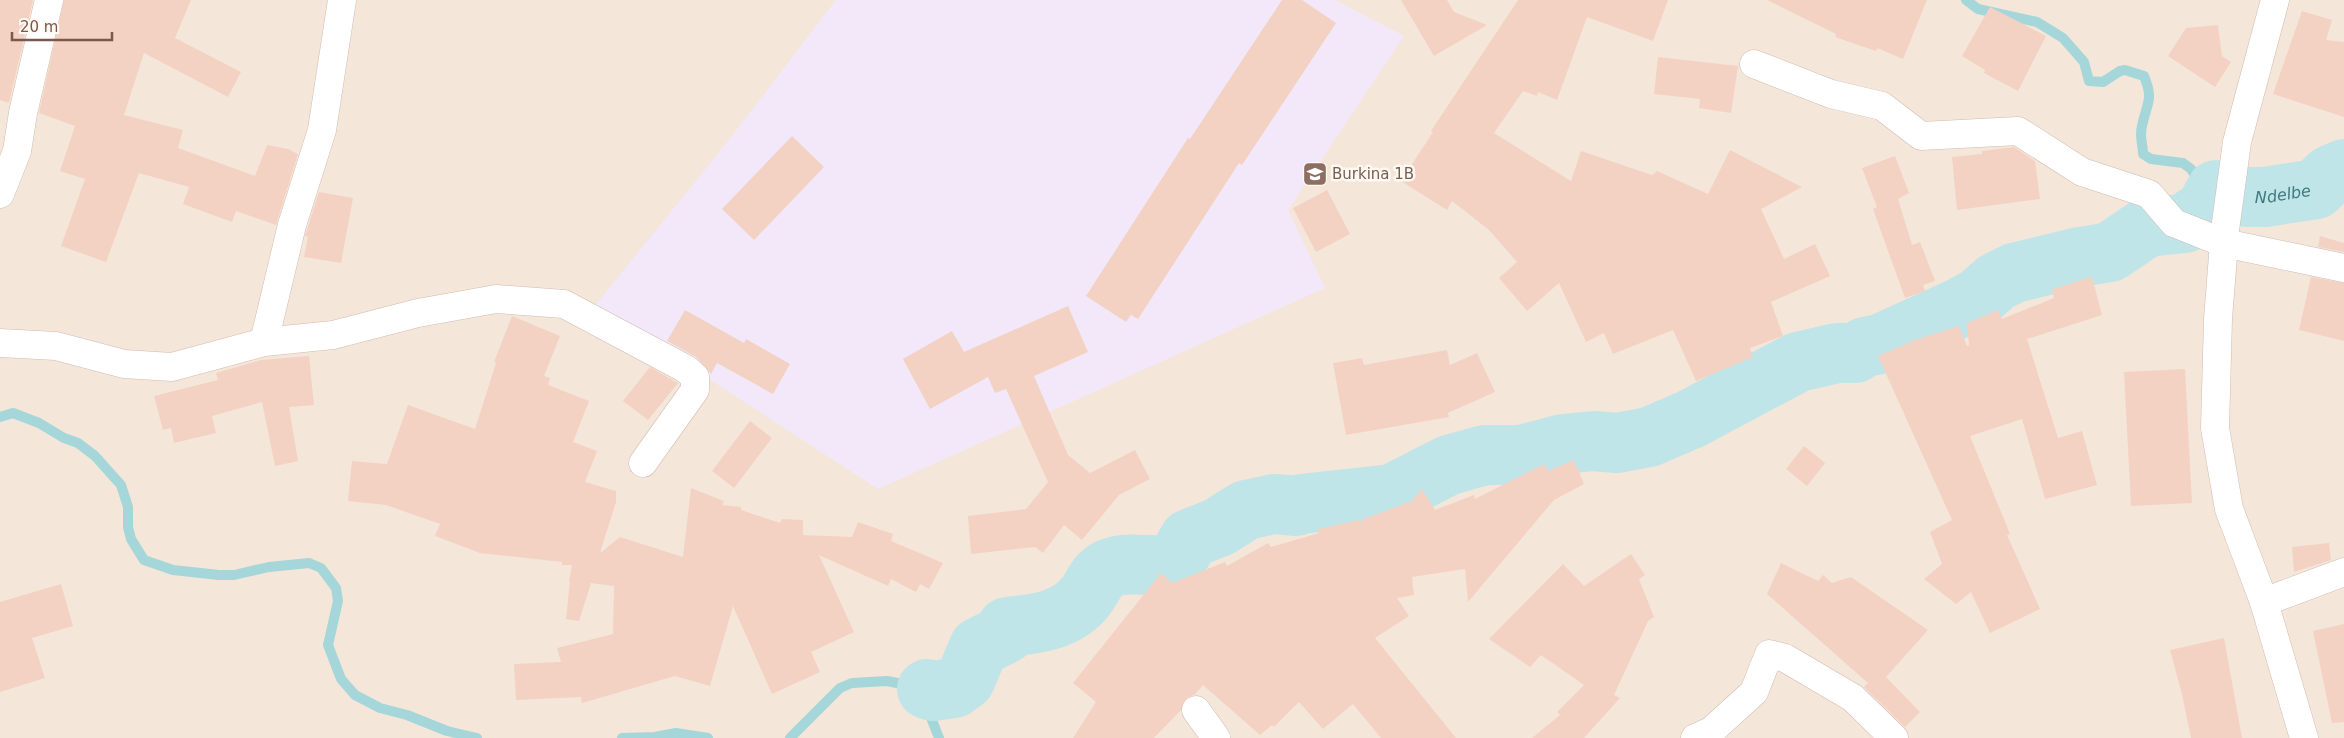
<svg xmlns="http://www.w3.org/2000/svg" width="2344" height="738" font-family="'DejaVu Sans',sans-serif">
  <rect width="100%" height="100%" fill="#fdf5ec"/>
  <rect fill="#f5e6da" x="0" y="0" width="2344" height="738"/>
  <polygon fill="#f2e8fa" points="836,0 1335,0 1404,36 1288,210 1325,288 878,489 689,366 593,308 725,145"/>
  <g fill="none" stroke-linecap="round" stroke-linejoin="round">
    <g stroke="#a5d6d9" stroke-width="10">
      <path d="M1966,0l12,9 59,13 26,16 21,24 5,19 14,1 17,-11 5,-1 19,6c10,24 3,26 -2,50 -3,10 1,18 1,28l8,5 32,4 8,6 7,11 18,10"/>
      <polyline points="0,417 13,413 39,423 64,438 78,443 95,456 121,485 128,507 128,527 131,539 144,560 173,570 219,575 234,575 269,567 309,563 321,568 336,588 338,601 328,645 341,679 355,695 380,708 407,715 447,731 477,738"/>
      <polyline points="622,738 655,737 676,733 708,738"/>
      <polyline points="790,738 840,688 852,683 887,681 927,689 930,715 939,738"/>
    </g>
    <path stroke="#bfe5e8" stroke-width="60" id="s1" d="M927,689l6,2 21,-3 11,-8 14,-33 26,-13 2,-7c29,-3 60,-6 79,-31 5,-6 9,-17 15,-22 18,-17 52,-5 74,-10l14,-25 30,-12 27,-17 28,-6 23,2 4,-2 91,-10 57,-29 36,-10h36l42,-11 31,-3 23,2 32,-6 42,-18 107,-57 39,-9h18l10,-6 15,-3 79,-36 20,-11 17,-15 18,-9 66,-16 30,-5 37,-25 38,-4 20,-13 11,-20 30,7h19l51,-8 14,-14 14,-6"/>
  </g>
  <g fill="#f3d2c3">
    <polygon points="0,0 33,0 9,103 0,100"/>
    <polygon points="64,0 191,0 175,38 241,72 228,97 144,53 124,115 183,130 178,148 255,176 267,145 288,149 298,154 276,225 236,211 232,222 183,204 189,187 139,173 106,262 61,246 85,179 60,171 75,126 39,113"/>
    <polygon points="1282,0 1302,0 1336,23 1242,165 1239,163 1138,319 1131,315 1126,322 1086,296 1188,138 1190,139"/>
    <polygon points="1401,0 1447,0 1454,12 1487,25 1434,56"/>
    <polygon points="1518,0 1668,0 1653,41 1587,17 1557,100 1538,92 1537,96 1523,91 1494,133 1571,181 1581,151 1652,175 1657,171 1708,194 1730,150 1802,187 1761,209 1784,259 1815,244 1830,276 1771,302 1783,336 1750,348 1753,357 1696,381 1673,330 1613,354 1604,333 1586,342 1559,283 1527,311 1499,278 1517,262 1489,230 1452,201 1447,210 1401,181 1433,132 1431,131"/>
    <polygon points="1767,0 1927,0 1903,59 1877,48 1876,51 1835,37 1836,34"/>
    <polygon points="1990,7 2046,36 2018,91 1984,73 1985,70 1962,56"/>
    <polygon points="2302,11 2332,20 2326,40 2344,42 2344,117 2273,94"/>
    <polygon points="2218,25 2222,56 2231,62 2215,87 2168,56 2186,28"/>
    <polygon points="1658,57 1738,66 1731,113 1699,108 1700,99 1654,94"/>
    <polygon points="792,136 824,167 754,240 722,209"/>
    <polygon points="2014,147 2035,161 2040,199 1957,210 1952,157 1982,154 1982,151"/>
    <polygon points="1895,156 1909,193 1898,199 1912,245 1920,242 1935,281 1923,285 1925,291 1905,298 1873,209 1877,207 1862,168"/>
    <polygon points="1327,190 1350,234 1316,252 1293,208"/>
    <polygon points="319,192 353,198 341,263 304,257 308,237 305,236"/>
    <polygon points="2320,236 2344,243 2344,252 2318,247"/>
    <polygon points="2092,277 2102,315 2027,339 2058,438 2082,431 2097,485 2045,499 2022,419 1970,436 2010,534 2007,535 2040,609 1990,633 1971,592 1956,604 1924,579 1942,564 1930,532 1952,520 1878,356 1915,340 1959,326 1967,346 1969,345 1967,323 1998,310 2002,319 2054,298 2052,289"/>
    <polygon points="2311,277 2344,283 2344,341 2299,330"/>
    <polygon points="1068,306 1088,352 1034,376 1068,455 1090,473 1135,450 1150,479 1119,495 1082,540 1064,525 1043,553 1035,547 971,554 968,516 1026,509 1048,482 1006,389 995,393 988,377 930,409 903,359 952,331 964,352"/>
    <polygon points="685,310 744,343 746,339 790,364 773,394 717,363 711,374 696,357 667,341"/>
    <polygon points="512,316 560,336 544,376 550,378 548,385 589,401 573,442 597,451 585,482 616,491 616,502 600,553 620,537 683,557 691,488 724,501 722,505 741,507 741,510 780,523 782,519 803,520 803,535 852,537 858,522 893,534 891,541 943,563 929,589 920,584 916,592 891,579 888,586 819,555 854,632 811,652 820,672 772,694 733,606 710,686 675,676 582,703 581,697 516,700 514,664 561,662 557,648 613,634 614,586 591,583 579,621 566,619 570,581 569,581 572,565 562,565 562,562 480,553 435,536 440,524 386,505 348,501 352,461 387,464 408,405 475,429 496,363 494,362"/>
    <polygon points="1447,350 1450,365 1477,353 1495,392 1448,413 1449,417 1346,435 1333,363 1362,358 1364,365"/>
    <polygon points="309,356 314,405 289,407 298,461 275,466 262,402 212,416 216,433 174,443 171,428 163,430 154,396 218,380 216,373 261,360"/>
    <polygon points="650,367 678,383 648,420 623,401"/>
    <polygon points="2185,369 2192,503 2131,506 2124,372"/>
    <polygon points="750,421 772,438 734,488 712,471"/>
    <polygon points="1804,446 1825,463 1807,486 1786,469"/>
    <polygon points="1574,460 1584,484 1554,500 1468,602 1465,569 1412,577 1414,595 1397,598 1409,616 1375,638 1456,738 1381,738 1353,704 1323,729 1299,702 1274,727 1272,725 1260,735 1203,685 1195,694 1187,698 1181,710 1154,738 1073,738 1096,702 1073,683 1161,573 1172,583 1225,562 1227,566 1268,543 1271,547 1319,533 1318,529 1359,520 1362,524 1361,520 1412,501 1422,489 1435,510 1474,495 1475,499 1544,464 1548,471"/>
    <polygon points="2329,543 2331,560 2294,572 2292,547"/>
    <polygon points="1631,554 1645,575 1639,579 1654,617 1648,621 1614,695 1620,698 1584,738 1532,738 1560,715 1557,712 1584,685 1541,655 1530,667 1489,639 1563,564 1584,586"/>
    <polygon points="1781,563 1818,581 1823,575 1832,583 1851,577 1928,630 1886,677 1920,712 1905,727 1864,687 1868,683 1767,594"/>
    <polygon points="61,584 73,626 32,638 45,678 0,692 0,602"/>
    <polygon points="2344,624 2344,722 2332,723 2313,631"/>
    <polygon points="2224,638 2242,738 2191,738 2182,694 2170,650"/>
  </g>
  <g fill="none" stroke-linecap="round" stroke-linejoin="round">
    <defs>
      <g id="minor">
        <polyline points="2275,0 2237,142 2225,230 2218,319 2215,428 2229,509 2264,602 2304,738"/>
        <polyline points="1754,64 1831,94 1882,106 1921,136 2018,131 2082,172 2149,194 2174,223 2224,243 2344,268"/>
        <polyline points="0,194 17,151 23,113 49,0"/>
        <polyline points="264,342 292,225 322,130 342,0"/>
        <polyline points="0,343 56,346 124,364 172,367 264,342 333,335 418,313 496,299 564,304 686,369 695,377 695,390 643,463"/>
        <polyline points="2264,602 2344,572"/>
        <polyline points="1196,710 1216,738"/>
        <polyline points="1695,738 1711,731 1754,692 1769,654 1785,658 1853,698 1894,738"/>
      </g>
    </defs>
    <use href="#minor" stroke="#d0bbb0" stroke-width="29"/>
    <use href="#minor" stroke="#fff" stroke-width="28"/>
  </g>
  <defs>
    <symbol id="school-square" viewBox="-11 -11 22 22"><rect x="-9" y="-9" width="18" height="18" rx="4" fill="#8d6e63" stroke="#fff9f2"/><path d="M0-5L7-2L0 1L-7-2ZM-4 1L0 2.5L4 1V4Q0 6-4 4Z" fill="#fff"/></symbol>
  </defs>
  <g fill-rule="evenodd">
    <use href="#school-square" x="1301" y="160" width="28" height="28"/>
  </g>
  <g text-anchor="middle" stroke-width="5" stroke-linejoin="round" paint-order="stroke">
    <g font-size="15" fill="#785e54" stroke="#fff9f2" text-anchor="start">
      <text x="1332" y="179">Burkina 1B</text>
    </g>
    <g font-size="16" font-style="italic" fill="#40797e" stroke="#fff9f2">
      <text dy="6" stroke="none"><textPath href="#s1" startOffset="1512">Ndelbe</textPath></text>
    </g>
  </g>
  <path d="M12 32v8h100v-8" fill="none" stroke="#79594d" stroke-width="2.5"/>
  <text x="20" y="32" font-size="15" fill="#79594d" stroke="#fff9f2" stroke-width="4" paint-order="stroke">20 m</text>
</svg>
